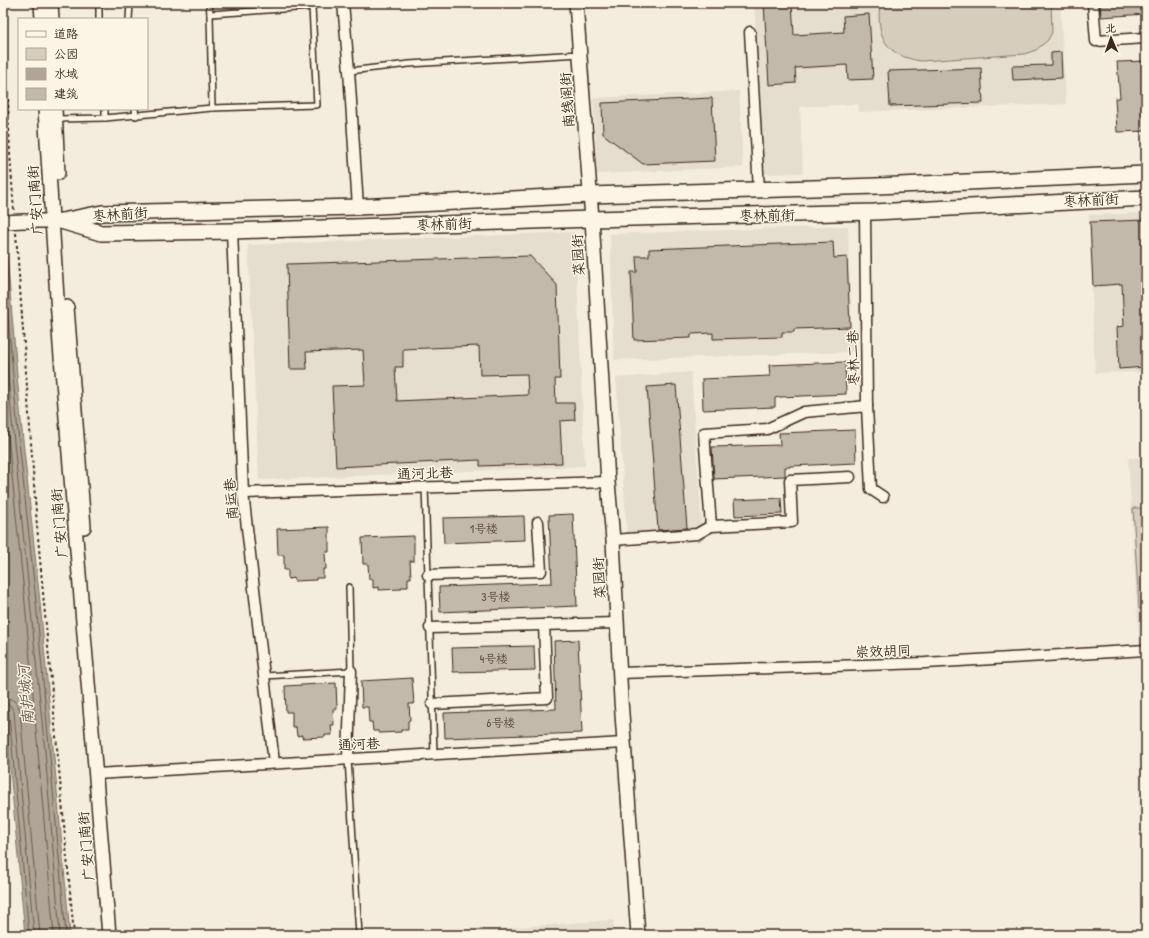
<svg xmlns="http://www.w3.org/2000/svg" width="1149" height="938" font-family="'Patrick Hand','LXGW WenKai TC',sans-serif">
  <rect width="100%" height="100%" fill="#f4eddd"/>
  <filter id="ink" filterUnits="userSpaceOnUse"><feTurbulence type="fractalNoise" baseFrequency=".025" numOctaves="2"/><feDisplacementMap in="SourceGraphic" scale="8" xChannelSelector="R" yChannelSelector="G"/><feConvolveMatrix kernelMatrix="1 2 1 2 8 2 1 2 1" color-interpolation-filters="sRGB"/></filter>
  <g filter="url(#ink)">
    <g fill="#e5ddce">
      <polygon points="754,3 1060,3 1066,104 859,112 858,104 800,107 803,173 763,174"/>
      <polygon points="739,91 743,167 597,174 593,98"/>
      <polygon points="1146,213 1146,372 1095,373 1089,215"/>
      <polygon points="848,226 852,352 614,360 610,234"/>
      <polygon points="575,232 585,466 259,480 248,245"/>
      <polygon points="691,372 702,530 627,535 616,378"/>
      <polygon points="1146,457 1146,641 1139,642 1128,458"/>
      <polygon points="613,920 614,935 414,935"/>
    </g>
    <g fill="#d6cdbd" stroke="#887c6e">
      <path d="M880,3h171l1,29 -4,8 -12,10 -12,4 -103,7c-35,-5 -45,-24 -41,-58z"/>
      <polygon points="1133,508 1146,508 1146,608 1139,609"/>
    </g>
    <polygon fill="#b0a596" stroke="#817466" points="3,209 21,421 40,602 70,935 25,935 3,691"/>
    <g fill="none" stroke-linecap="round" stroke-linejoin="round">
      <g stroke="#6a5b4e" stroke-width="1">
        <polyline points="3,258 17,422 36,602 66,935"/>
        <polyline points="3,318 12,422 45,751 60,935"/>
        <polyline points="3,388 25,603 54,935"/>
        <path d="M3,697c9,1 15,5 17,14l20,224"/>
        <polyline points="3,703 10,705 14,712 34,935"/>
        <polyline points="3,708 7,709 9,713 29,935"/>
      </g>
    </g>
    <g fill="#c3b9aa" stroke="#3b2a1e" fill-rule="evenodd">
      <polygon points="764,3 792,3 794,35 844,32 843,16 869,14 873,79 848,80 847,65 795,68 796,83 769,85"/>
      <polygon points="1100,3 1146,3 1146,14 1101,17"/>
      <polygon points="1061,52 1062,78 1013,80 1012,66 1051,65 1051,53"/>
      <polygon points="1146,61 1146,131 1117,132 1115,98 1120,98 1117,62"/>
      <polygon points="981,68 983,103 890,106 888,71"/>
      <polygon points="712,98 715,161 643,164 603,134 602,103"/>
      <polygon points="1146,220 1146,367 1119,369 1117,327 1124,326 1122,284 1093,286 1090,222"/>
      <polygon points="833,242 834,258 847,257 850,327 794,329 794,332 782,332 782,337 713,339 713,333 691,334 691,338 634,340 631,272 637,272 636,256 649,256 649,249"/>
      <path d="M530,256l27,29 3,94h-5l1,24h18l1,17 -15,1 2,42 -82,3v-6l-144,7 -4,-81 33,-1 -2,-35 -57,2 1,17h-17l-3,-105zM479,346l1,29 47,-1 1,21 -131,6 -2,-34h8v-18z"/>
      <polygon points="845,362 846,394 780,397 775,398 775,407 703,410 702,379 770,376 769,365"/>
      <polygon points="676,385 687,528 658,530 647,387"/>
      <polygon points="855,430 856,463 790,466 790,467 785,467 785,476 714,479 712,447 780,445 779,433"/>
      <polygon points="781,498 782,514 735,516 734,500"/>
      <polygon points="573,514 577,606 440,612 439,587 552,583 549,515"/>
      <polygon points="524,516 525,540 444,543 443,518"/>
      <polygon points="329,527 329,552 325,552 326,569 323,569 323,578 316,578 316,580 294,581 294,578 288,579 288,570 284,570 284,555 278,555 277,529"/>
      <polygon points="414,536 414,561 410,561 411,578 408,578 408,587 401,587 401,589 379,590 379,587 373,588 373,579 369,579 368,564 363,564 362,538"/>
      <polygon points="578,640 582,733 445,738 444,713 556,709 554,641"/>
      <polygon points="534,646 535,670 453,672 452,648"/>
      <polygon points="412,678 414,704 409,704 410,720 408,721 408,730 401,730 401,732 379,733 378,731 373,731 372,722 369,722 368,707 362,707 361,681"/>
      <polygon points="336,683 337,709 333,709 334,725 331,725 332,735 325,735 325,737 302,738 302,735 297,736 296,727 292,727 292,712 286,712 285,686"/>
    </g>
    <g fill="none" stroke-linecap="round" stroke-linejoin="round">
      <defs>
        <g id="service">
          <polyline points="99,3 99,19"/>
          <polyline points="210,14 212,108"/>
          <polyline points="129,19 130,3"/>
          <polyline points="349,71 409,64 580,54"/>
          <polyline points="105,109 105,118"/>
          <polyline points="135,109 136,116"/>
          <polyline points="57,119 105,118 212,108 317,105 312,7 210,14 209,3"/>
          <polyline points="425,487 434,754"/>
          <polyline points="264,676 351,671 349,587"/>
          <polyline points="348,759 359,935"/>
        </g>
        <g id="minor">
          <polyline points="343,3 349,71 358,207"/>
          <polyline points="1093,3 1096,41 1146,38"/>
          <polyline points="750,32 759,190"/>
          <polyline points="865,213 867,406 871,489 883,497"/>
          <polyline points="232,231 243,493 274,763"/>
          <polyline points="850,477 790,480 792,522 711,526 704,433 767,429 804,412 867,406"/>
          <polyline points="243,493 608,482"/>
          <polyline points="613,540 697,534 711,526"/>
          <polyline points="428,575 541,571 538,522"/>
          <polyline points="430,628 617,623"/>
          <polyline points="620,673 925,663 1146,650"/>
          <polyline points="432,704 547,698 544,625"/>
          <polyline points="348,759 351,671"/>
          <polyline points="96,774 624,743"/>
        </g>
        <g id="tertiary">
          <polyline points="41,3 42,19"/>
          <polyline points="51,3 52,19"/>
          <polyline points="576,3 592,219 608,482 613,540 621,700 638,935"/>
          <polyline points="45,109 60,345 109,935"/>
          <polyline points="55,109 58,173"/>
          <polyline points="24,221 61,221"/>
          <polyline points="67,307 84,527"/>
        </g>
        <g id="secondary">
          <polyline points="61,221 101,233 232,231 592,219 874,212 1146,198"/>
          <polyline points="62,221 102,213 358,207 590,195 877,186 1146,174"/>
        </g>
      </defs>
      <use href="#service" stroke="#3b2a1e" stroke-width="8"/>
      <use href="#minor" stroke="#3b2a1e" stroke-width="13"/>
      <use href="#tertiary" stroke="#3b2a1e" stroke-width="16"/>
      <use href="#secondary" stroke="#3b2a1e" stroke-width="18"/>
      <g stroke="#3b2a1e" stroke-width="2" stroke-dasharray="3 3" stroke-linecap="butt">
        <polyline points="4,3 10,154 14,210"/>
        <polyline points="16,233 37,526 74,935"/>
      </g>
      <use href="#service" stroke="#fcf5e5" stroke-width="5"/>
      <use href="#minor" stroke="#fcf5e5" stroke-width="10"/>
      <use href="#tertiary" stroke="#fcf5e5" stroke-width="13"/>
      <use href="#secondary" stroke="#fcf5e5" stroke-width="15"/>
      <defs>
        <polyline id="tertiary-bridge" points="3,222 24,221"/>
      </defs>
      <use href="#tertiary-bridge" stroke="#3b2a1e" stroke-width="16" stroke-linecap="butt"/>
      <use href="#tertiary-bridge" stroke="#fcf5e5" stroke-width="13"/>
    </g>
  </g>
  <g text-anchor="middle" stroke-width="3" stroke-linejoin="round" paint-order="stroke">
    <g font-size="12" fill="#5d4e41">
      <text x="484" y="533">1号楼</text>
      <text x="496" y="601">3号楼</text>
      <text x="494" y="663">4号楼</text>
      <text x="501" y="727">6号楼</text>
    </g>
    <g font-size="14" fill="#3b2a1e" stroke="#fcf5e5">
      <text transform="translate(567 100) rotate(-94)" y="5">南线阁街</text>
      <text transform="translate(35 200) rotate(-94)" y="5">广安门南街</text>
      <text transform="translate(1091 200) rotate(-3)" y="5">枣林前街</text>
      <text transform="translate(120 214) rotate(-4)" y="5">枣林前街</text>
      <text transform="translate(767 215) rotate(-1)" y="5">枣林前街</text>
      <text transform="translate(444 224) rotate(-2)" y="5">枣林前街</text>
      <text transform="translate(578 255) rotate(-93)" y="5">菜园街</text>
      <text transform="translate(853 358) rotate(-91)" y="5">枣林二巷</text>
      <text transform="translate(425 473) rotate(-2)" y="5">通河北巷</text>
      <text transform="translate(231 499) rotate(-95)" y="5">南运巷</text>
      <text transform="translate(59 523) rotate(-95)" y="5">广安门南街</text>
      <text transform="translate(599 578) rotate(-93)" y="5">菜园街</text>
      <text transform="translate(883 651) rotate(-2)" y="5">崇效胡同</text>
      <text transform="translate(359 744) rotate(-3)" y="5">通河巷</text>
      <text transform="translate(86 846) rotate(-95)" y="5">广安门南街</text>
    </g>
    <g font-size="15" font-style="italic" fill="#645548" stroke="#fcf5e5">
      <text transform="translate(26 695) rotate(-95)" y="5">南护城河</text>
    </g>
  </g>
  <rect width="1149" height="938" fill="none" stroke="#fcf5e5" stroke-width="16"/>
  <rect x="8" y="8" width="1133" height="922" fill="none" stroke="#3b2a1e" stroke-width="1.5" filter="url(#ink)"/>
  <rect x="18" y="18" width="130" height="92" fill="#fcf5e5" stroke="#afa495"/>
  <rect x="26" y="31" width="20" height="6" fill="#fcf5e5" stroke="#afa495"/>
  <text x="54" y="38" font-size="12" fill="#3b2a1e">道路</text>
  <rect x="26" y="48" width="20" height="12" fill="#d6cdbd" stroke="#afa495"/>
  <text x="54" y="58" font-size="12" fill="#3b2a1e">公园</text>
  <rect x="26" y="68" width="20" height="12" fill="#b0a596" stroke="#afa495"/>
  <text x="54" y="78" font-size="12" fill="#3b2a1e">水域</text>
  <rect x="26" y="88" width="20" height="12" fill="#c3b9aa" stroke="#afa495"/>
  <text x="54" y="98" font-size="12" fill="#3b2a1e">建筑</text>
  <g transform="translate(1111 38) rotate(358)" stroke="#fcf5e5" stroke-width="3" paint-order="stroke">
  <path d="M0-3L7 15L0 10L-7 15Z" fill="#3b2a1e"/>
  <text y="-6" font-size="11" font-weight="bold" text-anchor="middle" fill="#3b2a1e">北</text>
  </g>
</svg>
